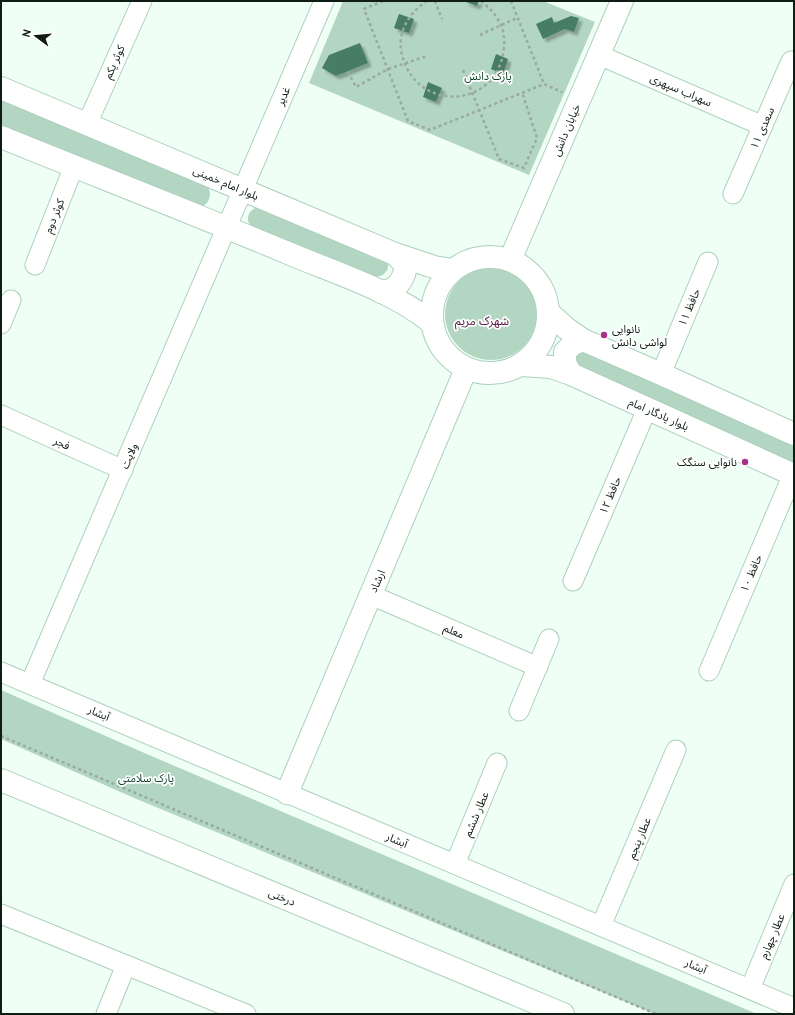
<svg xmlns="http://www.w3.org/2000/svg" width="795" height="1015" font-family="'PT Sans','Noto Sans Arabic',sans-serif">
  <defs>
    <filter id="shadow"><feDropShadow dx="3.5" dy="3.5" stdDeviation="1" flood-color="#0004"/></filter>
  </defs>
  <rect width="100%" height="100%" fill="#f0fff6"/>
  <g fill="#b3d6c2">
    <polygon points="343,1 543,1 595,22 529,175 309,83"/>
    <path d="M1,97l206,88c5,8 4,16 -5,22l-201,-79z"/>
    <path d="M257,207l131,54v8l-5,6 -8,2 -121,-48c-10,-7 -7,-18 3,-22z"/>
    <circle cx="491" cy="314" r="46"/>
    <polygon points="582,349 794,438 794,466 577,372 575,353"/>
    <polygon points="1,690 149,755 757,1014 655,1014 134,798 1,739"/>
  </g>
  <g fill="#467d62" filter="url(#shadow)">
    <polygon points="463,1 479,1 477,6"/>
    <polygon points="399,14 414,19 409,33 394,28"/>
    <polygon points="571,16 579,18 574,32 565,29 543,39 536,24 552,17 554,23"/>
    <polygon points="360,43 368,63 336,76 322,68 329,55"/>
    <polygon points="496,54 508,59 503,74 491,69"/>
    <polygon points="428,82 442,88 436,102 423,97"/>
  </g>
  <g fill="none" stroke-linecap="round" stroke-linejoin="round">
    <defs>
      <g id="street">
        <polyline points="599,55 763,126"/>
        <polyline points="87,124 142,1"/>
        <polyline points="733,194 791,61"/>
        <polyline points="35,265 74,166"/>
        <polyline points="1,324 11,300"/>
        <polyline points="661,374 708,262"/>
        <polyline points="1,415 123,470"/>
        <polyline points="573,581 647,409"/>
        <polyline points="371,595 538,667"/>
        <polyline points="709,671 793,474"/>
        <polyline points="1,672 794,1008"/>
        <polyline points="30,684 324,1"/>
        <polyline points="519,711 549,639"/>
        <polyline points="455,864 497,763"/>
        <polyline points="1,914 246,1014"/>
        <polyline points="601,926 676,750"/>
        <polyline points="750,989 794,884"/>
        <polyline points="106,1014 126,965"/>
      </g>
      <g id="secondary">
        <polyline points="1,88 395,254 434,267 453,270"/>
        <path d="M1,137c96,39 192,76 287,116 47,20 104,37 144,70"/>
        <circle cx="490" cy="315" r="58"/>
        <polyline points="510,260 622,1"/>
        <path d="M381,292c4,-1 8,-1 12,-3 7,-5 15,-17 11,-25 -2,-3 -6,-7 -9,-10"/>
        <polyline points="548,312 567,329 583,340 661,374 794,434"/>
        <polyline points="521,365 551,367 571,374 794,475"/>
        <polyline points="571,374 565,363 565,352 573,344 583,340"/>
        <polyline points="1,780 563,1014"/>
        <polyline points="287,793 466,369"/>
      </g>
    </defs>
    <use href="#street" stroke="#acd0bc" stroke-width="21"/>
    <use href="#secondary" stroke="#acd0bc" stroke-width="24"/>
    <g stroke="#9ba9a1" stroke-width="2.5" stroke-dasharray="3 3" stroke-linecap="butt">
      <polyline points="383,1 364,9 408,121 430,130 544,84 562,92"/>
      <path d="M427,1c-16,10 -29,29 -26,49 11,64 98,61 103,-3 2,-20 -8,-34 -23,-46"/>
      <polyline points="435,1 442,19"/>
      <polyline points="511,1 544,84"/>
      <polyline points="480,35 517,18"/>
      <polyline points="463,70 499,159 524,168 537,138 522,92"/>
      <polyline points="348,72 356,87 388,69 427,56"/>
      <polyline points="1,736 656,1014"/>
    </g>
    <use href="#street" stroke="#fff" stroke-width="19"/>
    <use href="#secondary" stroke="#fff" stroke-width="22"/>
  </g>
  <g fill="#a93188" stroke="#fff" stroke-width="1.5">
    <circle cx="604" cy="335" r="4"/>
    <circle cx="745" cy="462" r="4"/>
  </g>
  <g text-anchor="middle" stroke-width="3.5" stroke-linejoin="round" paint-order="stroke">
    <g font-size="11" fill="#0e1c14" stroke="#fff">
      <text transform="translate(114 62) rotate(-66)" y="4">کوثر یکم</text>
      <text transform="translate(681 90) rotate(23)" y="4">سهراب سپهری</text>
      <text transform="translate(283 96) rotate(-67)" y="4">غدیر</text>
      <text transform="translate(762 128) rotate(-66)" y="4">سعدی ۱۱</text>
      <text transform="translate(566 130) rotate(-67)" y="4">خیابان دانش</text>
      <text transform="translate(226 183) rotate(23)" y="4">بلوار امام خمینی</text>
      <text transform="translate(54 216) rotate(-68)" y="4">کوثر دوم</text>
      <text transform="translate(689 307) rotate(-67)" y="4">حافظ ۱۱</text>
      <text transform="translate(659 414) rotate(24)" y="4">بلوار یادگار امام</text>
      <text transform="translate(62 443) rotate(24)" y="4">فجر</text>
      <text transform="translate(129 456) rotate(-67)" y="4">ولایت</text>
      <text transform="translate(610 495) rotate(-67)" y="4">حافظ ۱۲</text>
      <text transform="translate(751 573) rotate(-67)" y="4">حافظ ۱۰</text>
      <text transform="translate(377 581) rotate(-67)" y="4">ارشاد</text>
      <text transform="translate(454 631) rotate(23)" y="4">معلم</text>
      <text transform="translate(99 713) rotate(23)" y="4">آبشار</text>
      <text transform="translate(476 814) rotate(-67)" y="4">عطار ششم</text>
      <text transform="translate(639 838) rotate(-67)" y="4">عطار پنجم</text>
      <text transform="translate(397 840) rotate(23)" y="4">آبشار</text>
      <text transform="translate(282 897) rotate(22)" y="4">درختی</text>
      <text transform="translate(772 936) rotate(-67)" y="4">عطار چهارم</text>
      <text transform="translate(696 966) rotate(23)" y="4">آبشار</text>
    </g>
    <g font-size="11" fill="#0d3d28" stroke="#fff">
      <text x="488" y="80">پارک دانش</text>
      <text x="146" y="782">پارک سلامتی</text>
    </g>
    <g font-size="11" fill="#0e1c14" stroke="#fff" text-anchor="start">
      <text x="612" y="333">نانوایی<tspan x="612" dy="13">لواشی دانش</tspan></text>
      <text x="737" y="466" text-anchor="end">نانوایی سنگک</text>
    </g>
    <g font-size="12" fill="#541b43" stroke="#fff">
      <text x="482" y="325">شهرک مریم</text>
    </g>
  </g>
  <rect width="795" height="1015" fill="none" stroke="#0e1c14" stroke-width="4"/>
  <g transform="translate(36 36) rotate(286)" stroke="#ffffff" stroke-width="3" paint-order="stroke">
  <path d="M0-3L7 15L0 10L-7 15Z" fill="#0e1c14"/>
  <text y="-6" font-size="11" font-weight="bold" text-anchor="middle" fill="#0e1c14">N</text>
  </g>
</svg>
